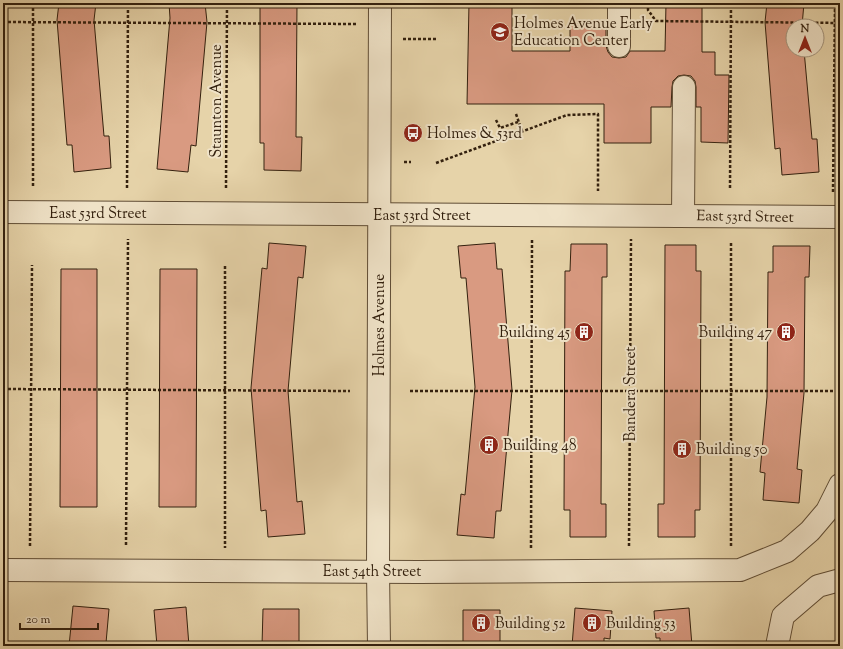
<svg xmlns="http://www.w3.org/2000/svg" width="843" height="649" font-family="'Sorts Mill Goudy',serif">
  <rect width="100%" height="100%" fill="#e6d3a9"/>
  <filter id="stains"><feTurbulence type="fractalNoise" baseFrequency=".005" numOctaves="4"/><feColorMatrix values="0 0 0 0 .2 0 0 0 0 .09 0 0 0 0 .02 0 0 0 .5 -.17"/></filter>
  <radialGradient id="worn" r=".72"><stop offset=".6" stop-color="#630" stop-opacity="0"/><stop offset="1" stop-color="#630" stop-opacity=".3"/></radialGradient>
  <g fill="#d99a81" stroke="#33200e">
    <polygon points="59,3 96,3 94,20 104,136 109,136 111,168 74,172 72,145 67,145 57,20"/>
    <polygon points="169,3 205,3 207,22 196,146 191,145 188,172 157,169 170,18"/>
    <polygon points="260,3 297,3 296,137 302,137 301,171 264,170 264,143 260,143"/>
    <polygon points="469,3 512,3 512,51 570,51 570,23 606,24 606,46 608,52 612,57 619,58 626,57 630,51 665,51 666,3 702,3 702,52 715,52 715,75 729,75 728,143 701,142 701,107 696,107 696,87 695,81 691,76 684,75 678,76 673,81 672,87 671,107 651,107 651,143 604,143 604,104 467,104"/>
    <polygon points="767,3 804,3 802,26 793,26 793,50 804,50 812,139 817,139 819,172 782,175 780,148 775,149 765,22"/>
    <polygon points="269,243 306,246 303,278 298,277 288,391 297,502 302,501 305,534 268,537 266,510 261,511 251,388 262,268 267,269"/>
    <polygon points="495,243 497,269 502,269 512,390 501,511 496,511 494,538 457,535 461,494 465,495 475,387 466,278 461,278 458,246"/>
    <polygon points="571,244 607,244 607,277 602,277 601,504 606,504 606,537 570,537 570,510 564,510 565,271 570,271"/>
    <polygon points="665,245 696,245 696,271 701,271 700,510 695,510 695,537 658,537 658,504 664,504"/>
    <polygon points="773,246 810,246 809,277 805,277 804,393 797,469 802,470 799,503 763,500 765,473 760,472 767,397 768,272 773,272"/>
    <polygon points="61,269 97,269 97,507 60,507"/>
    <polygon points="160,269 197,269 196,507 159,507"/>
    <polygon points="73,606 109,609 106,643 101,642 101,646 69,646"/>
    <polygon points="186,607 189,646 157,646 154,610"/>
    <polygon points="575,608 612,611 610,639 604,638 604,646 572,646"/>
    <polygon points="689,608 692,646 660,646 660,638 656,638 654,611"/>
    <polygon points="263,609 299,609 299,642 294,642 294,646 262,646"/>
    <polygon points="463,610 500,610 500,646 468,646 468,643 463,643"/>
  </g>
  <g fill="none" stroke-linecap="round" stroke-linejoin="round">
    <defs>
      <g id="minor">
        <polyline points="619,46 619,3"/>
        <polyline points="3,212 840,217"/>
        <polyline points="683,216 684,87"/>
        <polyline points="3,570 419,572 740,570 787,551 810,531 827,511 840,485"/>
        <polyline points="379,646 378,571 380,3"/>
        <polyline points="777,646 783,616 818,586 840,580"/>
      </g>
    </defs>
    <use href="#minor" stroke="#604d35" stroke-width="24"/>
    <g stroke="#33200e" stroke-width="2.5" stroke-dasharray="3 2" stroke-linecap="butt">
      <polyline points="33,3 33,188"/>
      <polyline points="648,3 648,10 656,21 840,23"/>
      <polyline points="3,22 356,24"/>
      <polyline points="403,39 437,39"/>
      <polyline points="516,114 522,131"/>
      <polyline points="496,120 500,128 518,122"/>
      <polyline points="404,162 411,162"/>
      <polyline points="436,163 567,115 598,114 598,191"/>
      <polyline points="127,188 128,3"/>
      <polyline points="226,188 227,3"/>
      <polyline points="730,188 731,3"/>
      <polyline points="833,192 835,3"/>
      <polyline points="225,266 225,548"/>
      <polyline points="3,389 350,391"/>
      <polyline points="410,391 836,391"/>
      <polyline points="126,545 128,239"/>
      <polyline points="30,546 32,265"/>
      <polyline points="629,546 631,239"/>
      <polyline points="731,546 731,241"/>
      <polyline points="531,548 532,240"/>
    </g>
    <use href="#minor" stroke="#efe2c7" stroke-width="22"/>
  </g>
  <defs>
    <symbol id="school-disc" viewBox="-11 -11 22 22"><circle r="9.5" fill="#8f2418" stroke="#efe2c7"/><path d="M0-5L7-2L0 1L-7-2ZM-4 1L0 2.5L4 1V4Q0 6-4 4Z" fill="#fff"/></symbol>
    <symbol id="bus-disc" viewBox="-11 -11 22 22"><circle r="9.5" fill="#8f2418" stroke="#efe2c7"/><path d="M-5-6H5V4H4V6H2V4H-2V6H-4V4H-5ZM-3.5-4V0h7V-4ZM-3.5 1.2v1.5H-2V1.2ZM2 1.2v1.5H3.5V1.2Z" fill="#fff"/></symbol>
    <symbol id="building-disc" viewBox="-11 -11 22 22"><circle r="9.5" fill="#8f2418" stroke="#efe2c7"/><path d="M-4-6H4V6H1V3H-1V6H-4ZM-2.5-4.3h1.7v1.8h-1.7ZM.8-4.3h1.7v1.8H.8ZM-2.5-1h1.7V.8h-1.7ZM.8-1h1.7V.8H.8Z" fill="#fff"/></symbol>
  </defs>
  <g fill-rule="evenodd">
    <use href="#school-disc" x="489" y="21" width="22" height="22"/>
    <use href="#bus-disc" x="402" y="122" width="22" height="22"/>
    <use href="#building-disc" x="573" y="321" width="22" height="22"/>
    <use href="#building-disc" x="775" y="321" width="22" height="22"/>
    <use href="#building-disc" x="478" y="434" width="22" height="22"/>
    <use href="#building-disc" x="671" y="438" width="22" height="22"/>
    <use href="#building-disc" x="470" y="612" width="22" height="22"/>
    <use href="#building-disc" x="581" y="612" width="22" height="22"/>
  </g>
  <g text-anchor="middle" stroke-width="4" stroke-linejoin="round" paint-order="stroke">
    <g font-size="15" fill="#33200e" stroke="#efe2c7" text-anchor="start">
      <text x="514" y="28">Holmes Avenue Early<tspan x="514" dy="17">Education Center</tspan></text>
      <text x="427" y="138">Holmes &amp; 53rd</text>
      <text x="570" y="337" text-anchor="end">Building 45</text>
      <text x="772" y="337" text-anchor="end">Building 47</text>
      <text x="503" y="450">Building 48</text>
      <text x="696" y="454">Building 50</text>
      <text x="495" y="628">Building 52</text>
      <text x="606" y="628">Building 53</text>
    </g>
    <g font-size="15" fill="#33200e" stroke="#efe2c7">
      <text transform="translate(216 101) rotate(-90)" y="5">Staunton Avenue</text>
      <text x="98" y="218">East 53rd Street</text>
      <text x="422" y="220">East 53rd Street</text>
      <text transform="translate(745 216) rotate(1)" y="5">East 53rd Street</text>
      <text transform="translate(379 325) rotate(-90)" y="5">Holmes Avenue</text>
      <text transform="translate(630 394) rotate(-90)" y="5">Bandera Street</text>
      <text x="372" y="576">East 54th Street</text>
    </g>
  </g>
  <rect width="843" height="649" fill="none" stroke="#e6d3a9" stroke-width="16"/>
  <rect x="4" y="4" width="835" height="641" fill="none" stroke="#33200e" stroke-width="2"/>
  <rect x="8" y="8" width="827" height="633" fill="none" stroke="#33200e"/>
  <g transform="translate(805 38)"><circle r="19" fill="#efe2c7" stroke="#a4947d"/>
  <path d="M0-3L7 15L0 10L-7 15Z" fill="#8f2418"/>
  <text y="-6" font-size="11" font-weight="bold" text-anchor="middle" fill="#33200e">N</text>
  </g>
  <path d="M20 623v6h78v-6" fill="none" stroke="#33200e" stroke-width="2"/>
  <text x="26" y="623" font-size="12" fill="#33200e" stroke="#efe2c7" stroke-width="3" paint-order="stroke">20 m</text>
  <rect width="100%" height="100%" filter="url(#stains)"/>
  <rect width="100%" height="100%" fill="url(#worn)"/>
</svg>
